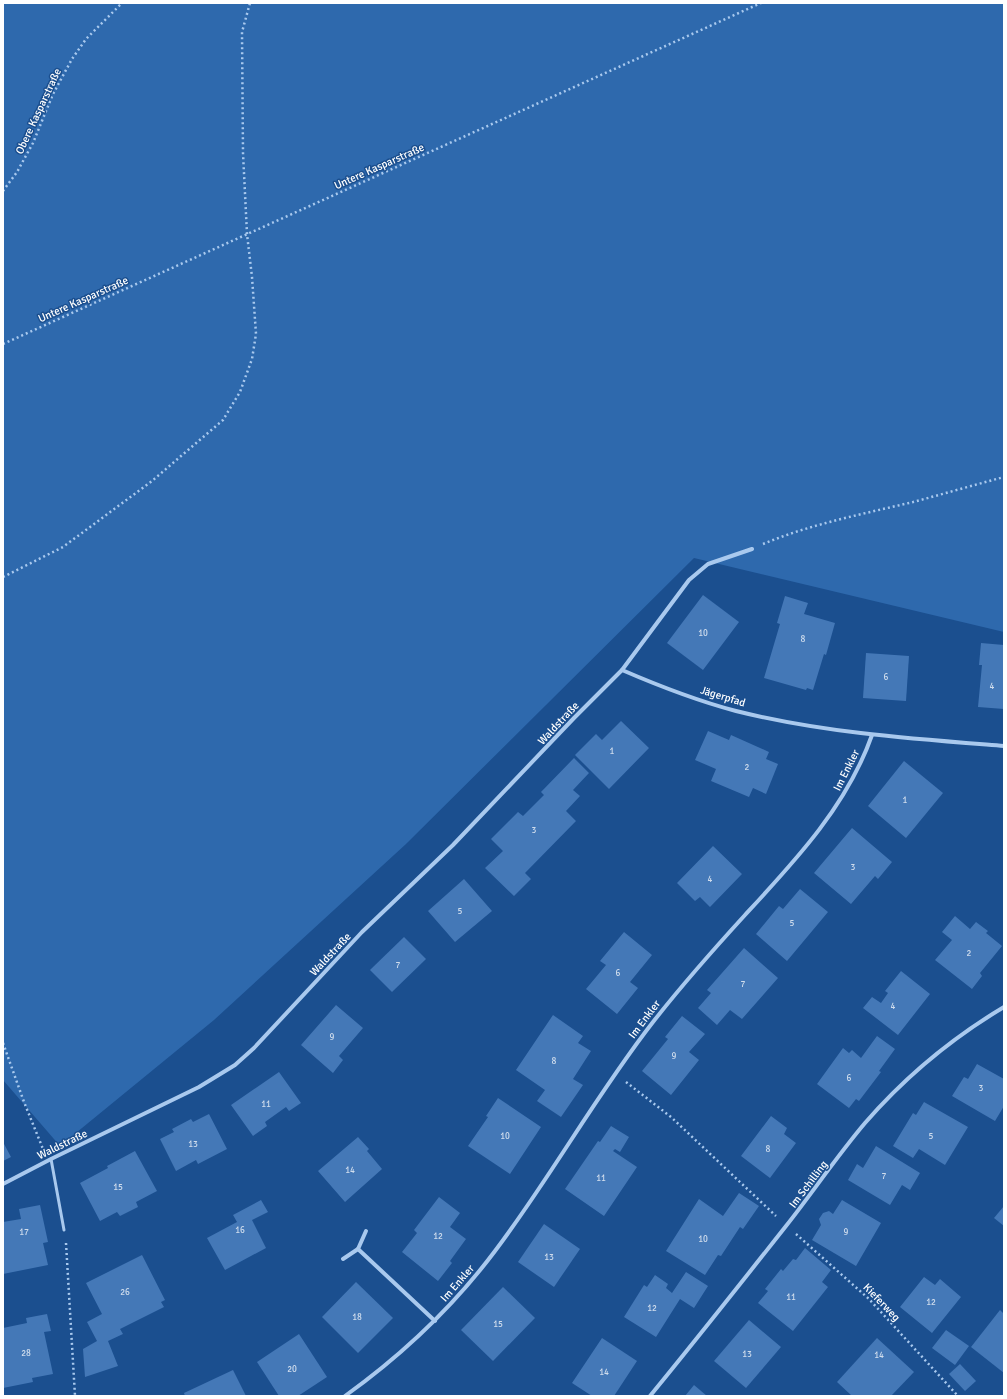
<svg xmlns="http://www.w3.org/2000/svg" width="1007" height="1399" font-family="Signika,sans-serif">
  <rect width="100%" height="100%" fill="#1b4f8f"/>
  <polygon fill="#2e69ad" points="3,3 1004,3 1004,632 694,558 406,844 214,1020 60,1146 3,1080"/>
  <g fill="#4478b7">
    <polygon points="703,595 739,622 703,670 667,643"/>
    <polygon points="785,596 808,603 804,614 835,623 826,655 824,654 813,690 807,688 806,690 764,678 780,624 777,623"/>
    <polygon points="981,643 1004,645 1004,709 978,707 982,665 979,665"/>
    <polygon points="866,653 909,656 906,701 863,698"/>
    <polygon points="621,721 649,748 609,789 575,755 596,734 602,740"/>
    <polygon points="708,731 729,740 731,735 769,752 766,759 778,764 766,794 753,788 749,797 711,781 716,769 695,760"/>
    <polygon points="574,758 589,773 573,790 580,796 566,811 576,821 525,873 531,879 514,896 485,868 503,851 491,839 518,812 523,816 544,795 541,792"/>
    <polygon points="904,761 943,793 906,838 868,806"/>
    <polygon points="852,828 892,862 878,879 875,876 851,904 814,873"/>
    <polygon points="713,846 742,874 710,907 700,897 695,901 677,883"/>
    <polygon points="464,879 492,911 455,942 428,911"/>
    <polygon points="800,889 828,912 787,961 756,934 779,906 783,909"/>
    <polygon points="955,916 970,929 976,922 988,931 986,933 1002,946 980,973 982,976 972,989 935,960 952,940 942,932"/>
    <polygon points="624,932 652,955 630,982 638,988 617,1014 586,989 606,965 600,961"/>
    <polygon points="404,937 426,959 392,992 370,970"/>
    <polygon points="744,948 778,978 742,1019 730,1010 717,1025 698,1008 711,993 707,990"/>
    <polygon points="901,971 930,994 898,1035 863,1008 872,997 881,1003 888,993 885,991"/>
    <polygon points="336,1005 363,1028 339,1056 343,1060 333,1073 301,1045"/>
    <polygon points="553,1015 583,1036 578,1043 591,1051 573,1079 583,1085 561,1117 537,1101 545,1090 516,1070"/>
    <polygon points="682,1016 705,1034 689,1052 699,1060 671,1095 642,1071 668,1039 665,1037"/>
    <polygon points="877,1036 895,1049 879,1071 881,1072 859,1101 856,1099 849,1108 817,1084 843,1048 849,1053 852,1050 861,1058"/>
    <polygon points="977,1064 1004,1079 1004,1106 995,1121 952,1096 964,1077 968,1079"/>
    <polygon points="279,1072 301,1103 289,1111 286,1107 265,1122 267,1126 253,1136 231,1105"/>
    <polygon points="498,1098 541,1127 510,1174 468,1146 488,1117 486,1116"/>
    <polygon points="924,1102 968,1127 945,1165 919,1149 913,1158 893,1146 913,1113 916,1115"/>
    <polygon points="209,1114 227,1149 198,1164 196,1160 176,1171 160,1139 174,1132 172,1129 191,1119 193,1122"/>
    <polygon points="771,1116 787,1128 784,1134 796,1143 770,1178 741,1156"/>
    <polygon points="611,1126 629,1137 620,1152 615,1149 613,1151 637,1167 604,1216 565,1189 598,1141 600,1142"/>
    <polygon points="358,1137 369,1149 367,1151 382,1169 345,1202 318,1171"/>
    <polygon points="3,1142 11,1157 3,1161"/>
    <polygon points="876,1146 920,1173 910,1190 902,1185 890,1205 848,1180 857,1164 863,1168"/>
    <polygon points="135,1151 157,1191 136,1202 138,1207 120,1216 117,1212 100,1221 80,1183 108,1168 107,1166"/>
    <polygon points="739,1193 759,1206 743,1229 740,1227 721,1256 718,1255 705,1275 666,1251 699,1199 723,1216"/>
    <polygon points="439,1197 460,1213 450,1227 466,1239 450,1261 452,1263 438,1281 402,1252 417,1233 414,1230"/>
    <polygon points="261,1200 268,1212 252,1220 266,1248 225,1270 207,1238 237,1222 233,1215"/>
    <polygon points="842,1200 881,1223 856,1266 812,1240 821,1225 819,1219 823,1213 829,1211 833,1214"/>
    <polygon points="40,1205 48,1242 43,1243 48,1265 3,1274 3,1222 21,1219 19,1209"/>
    <polygon points="1004,1206 1004,1226 994,1218"/>
    <polygon points="544,1224 580,1249 554,1287 518,1262"/>
    <polygon points="805,1248 831,1270 822,1282 828,1287 793,1331 758,1303 768,1291 765,1289 781,1269 783,1271 793,1259 796,1260"/>
    <polygon points="142,1255 165,1300 161,1302 164,1307 120,1329 123,1334 108,1341 118,1366 85,1377 83,1349 97,1341 87,1322 102,1314 86,1283"/>
    <polygon points="686,1272 708,1286 694,1308 680,1299 656,1337 624,1317 644,1285 647,1287 655,1275 668,1284 666,1288 672,1293"/>
    <polygon points="924,1277 935,1285 940,1279 961,1297 932,1333 900,1307"/>
    <polygon points="356,1282 393,1318 358,1353 322,1317"/>
    <polygon points="503,1287 535,1318 493,1361 461,1330"/>
    <polygon points="1000,1310 1004,1314 1004,1373 971,1347"/>
    <polygon points="47,1314 51,1331 44,1332 53,1374 32,1378 33,1382 3,1388 3,1328 27,1323 26,1318"/>
    <polygon points="749,1320 781,1347 746,1388 714,1361"/>
    <polygon points="946,1330 969,1346 955,1365 932,1348"/>
    <polygon points="299,1334 327,1377 298,1396 279,1396 257,1362"/>
    <polygon points="602,1338 637,1361 614,1396 592,1396 572,1383"/>
    <polygon points="877,1338 914,1372 891,1396 852,1396 837,1382"/>
    <polygon points="960,1364 976,1381 965,1391 949,1374"/>
    <polygon points="233,1370 246,1396 185,1396 184,1393"/>
    <polygon points="694,1385 707,1396 685,1396"/>
  </g>
  <g fill="none" stroke-linecap="round" stroke-linejoin="round">
    <g stroke="#a9c9ee" stroke-width="2.5" stroke-dasharray="2 3" stroke-linecap="butt">
      <polyline points="3,191 17,172 33,143 53,94 72,59 86,39 122,3"/>
      <polyline points="3,344 761,3"/>
      <path d="M763,544c48,-20 100,-30 150,-42 30,-8 61,-17 91,-25"/>
      <polyline points="3,577 63,547 152,481 223,420 240,392 252,359 256,334 252,277 247,234 243,153 242,32 250,3"/>
      <polyline points="3,1043 24,1102 43,1149"/>
      <polyline points="626,1082 671,1117 776,1216"/>
      <polyline points="796,1234 869,1299 958,1396"/>
      <polyline points="66,1243 75,1396"/>
    </g>
    <polyline stroke="#a9c9ee" stroke-width="3" points="51,1159 64,1230"/>
    <g stroke="#a9c9ee" stroke-width="4">
      <path d="M622,670c37,16 76,31 114,41 88,22 179,28 268,35"/>
      <polyline points="3,1184 51,1159 199,1087 235,1065 254,1048 362,932 453,845 574,718 622,670 689,580 708,564 752,549"/>
      <polyline points="358,1249 366,1231"/>
      <polyline points="343,1259 358,1249 435,1321"/>
      <path d="M345,1396c57,-41 108,-89 150,-145 56,-74 101,-156 158,-229 29,-37 60,-72 92,-107 50,-54 102,-109 127,-180"/>
      <path d="M650,1396c46,-56 91,-113 136,-170 27,-34 51,-70 79,-103 40,-46 87,-85 139,-116"/>
    </g>
  </g>
  <g text-anchor="middle" stroke-width="3" stroke-linejoin="round" paint-order="stroke">
    <g font-size="9" fill="#d0dded">
      <text x="703" y="636">10</text>
      <text x="803" y="642">8</text>
      <text x="886" y="680">6</text>
      <text x="992" y="689">4</text>
      <text x="612" y="754">1</text>
      <text x="747" y="770">2</text>
      <text x="905" y="803">1</text>
      <text x="534" y="833">3</text>
      <text x="853" y="870">3</text>
      <text x="710" y="882">4</text>
      <text x="460" y="914">5</text>
      <text x="792" y="926">5</text>
      <text x="969" y="956">2</text>
      <text x="398" y="968">7</text>
      <text x="618" y="976">6</text>
      <text x="743" y="987">7</text>
      <text x="893" y="1009">4</text>
      <text x="332" y="1040">9</text>
      <text x="674" y="1059">9</text>
      <text x="554" y="1064">8</text>
      <text x="849" y="1081">6</text>
      <text x="981" y="1091">3</text>
      <text x="266" y="1107">11</text>
      <text x="505" y="1139">10</text>
      <text x="931" y="1139">5</text>
      <text x="193" y="1147">13</text>
      <text x="768" y="1152">8</text>
      <text x="350" y="1173">14</text>
      <text x="884" y="1179">7</text>
      <text x="601" y="1181">11</text>
      <text x="118" y="1190">15</text>
      <text x="240" y="1233">16</text>
      <text x="24" y="1235">17</text>
      <text x="846" y="1235">9</text>
      <text x="438" y="1239">12</text>
      <text x="703" y="1242">10</text>
      <text x="549" y="1260">13</text>
      <text x="125" y="1295">26</text>
      <text x="791" y="1300">11</text>
      <text x="931" y="1305">12</text>
      <text x="652" y="1311">12</text>
      <text x="357" y="1320">18</text>
      <text x="498" y="1327">15</text>
      <text x="26" y="1356">28</text>
      <text x="747" y="1357">13</text>
      <text x="879" y="1358">14</text>
      <text x="292" y="1372">20</text>
      <text x="604" y="1375">14</text>
    </g>
    <g font-size="11" fill="#fff" stroke="#1b4f8f">
      <text transform="translate(38 111) rotate(-65)" y="4">Obere Kasparstraße</text>
      <text transform="translate(379 166) rotate(-24)" y="4">Untere Kasparstraße</text>
      <text transform="translate(83 299) rotate(-24)" y="4">Untere Kasparstraße</text>
      <text transform="translate(723 696) rotate(17)" y="4">Jägerpfad</text>
      <text transform="translate(558 723) rotate(-47)" y="4">Waldstraße</text>
      <text transform="translate(846 770) rotate(-63)" y="4">Im Enkler</text>
      <text transform="translate(330 954) rotate(-47)" y="4">Waldstraße</text>
      <text transform="translate(644 1019) rotate(-53)" y="4">Im Enkler</text>
      <text transform="translate(62 1144) rotate(-26)" y="4">Waldstraße</text>
      <text transform="translate(808 1184) rotate(-53)" y="4">Im Schilling</text>
      <text transform="translate(457 1283) rotate(-49)" y="4">Im Enkler</text>
      <text transform="translate(882 1302) rotate(46)" y="4">Kieferweg</text>
    </g>
  </g>
  <rect width="1007" height="1399" fill="none" stroke="#ffffff" stroke-width="8"/>
</svg>
